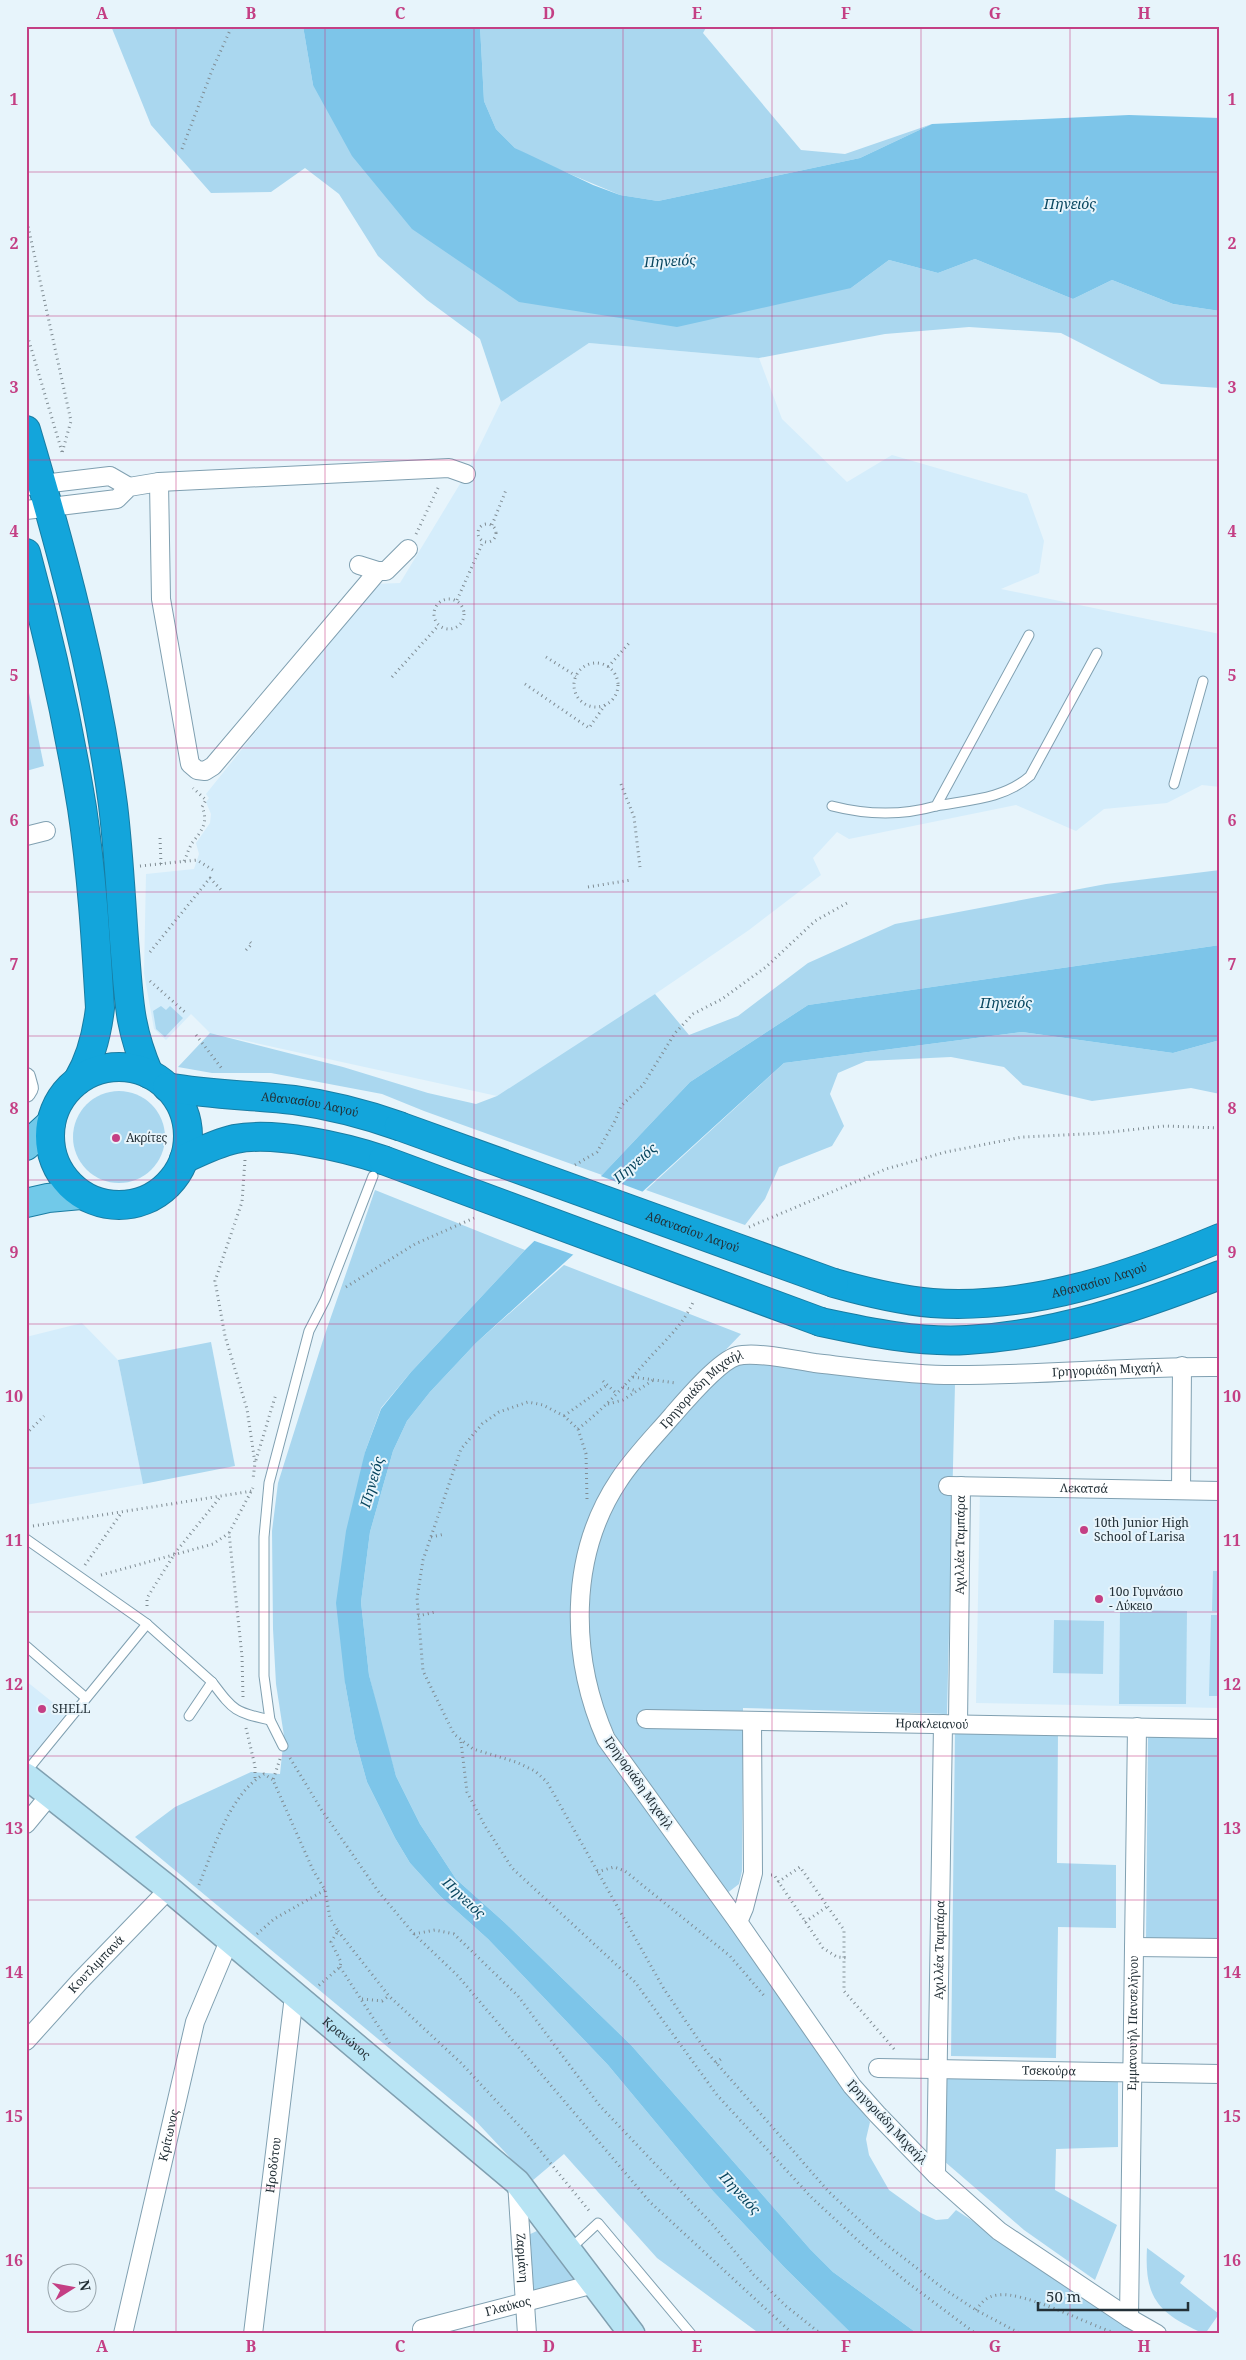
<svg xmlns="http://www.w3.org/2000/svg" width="1246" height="2360" font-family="'Noto Serif',serif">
  <rect width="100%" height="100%" fill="#e7f4fb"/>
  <g fill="#d5edfb">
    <polygon points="589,343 759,358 782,419 847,482 892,455 1027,494 1044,541 1039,573 1001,589 1220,634 1220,787 1202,785 1167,803 1104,809 1076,831 1016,805 849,839 837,832 813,858 821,875 749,930 617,1020 497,1096 210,1033 191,1014 166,1040 154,1029 144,973 146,874 194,869 199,854 196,843 210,823 211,814 206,802 209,798 206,794 374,584 400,583 466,474 501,402"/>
    <polygon points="82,1323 118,1360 143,1484 26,1505 26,1337"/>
    <polygon points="980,1490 1220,1495 1220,1708 976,1703"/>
    <polygon points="26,1681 66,1713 29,1760 26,1758"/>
  </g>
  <g fill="#aad7ef">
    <polygon points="111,26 303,26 313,85 851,288 889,260 938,273 975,259 1073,299 1112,280 1173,304 1220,311 1220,388 1161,384 1061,333 969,327 885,334 759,358 589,343 501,402 480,339 427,300 378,256 339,194 305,168 271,192 211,193 151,125"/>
    <polygon points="480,26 707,26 703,33 801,150 845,154 932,124 860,158 658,201 620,195 541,162 515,148 496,129 484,101"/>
    <polygon points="26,678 44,766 26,771"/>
    <polygon points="1220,870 1220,945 808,1005 690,1082 602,1175 424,1111 382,1094 271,1073 212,1073 178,1067 210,1033 343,1067 428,1093 476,1104 497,1096 655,994 689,1035 738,1016 808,963 895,924 1106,884"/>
    <polygon points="161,1006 166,1010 170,1006 183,1018 165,1037 156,1029 153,1011"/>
    <polygon points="1022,1032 1173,1053 1220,1040 1220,1094 1191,1088 1092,1101 1023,1085 1004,1067 951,1057 866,1061 838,1073 830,1094 844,1126 832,1146 779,1167 765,1199 745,1225 646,1190 784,1063"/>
    <circle cx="119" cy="1137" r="46"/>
    <polygon points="375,1190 525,1250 411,1372 381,1408 365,1452 345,1683 355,1739 367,1782 395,1838 410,1863 440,1896 488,1939 608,2065 712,2190 785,2268 852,2334 760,2334 657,2258 564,2154 532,2181 472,2117 135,1837 175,1807 251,1772 280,1774 284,1736 276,1684 273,1629 272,1531 278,1483 324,1337"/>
    <path d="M564,1265l177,69 -91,95 -77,158 -2,30 2,33 7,37c94,147 186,295 290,435l-4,17 3,16 20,35 32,23 15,7 12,-1 8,-9 189,124h-227l-85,-62 -23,-23 -179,-204 -127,-123 -48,-43 -36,-55 -24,-48 -13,-44 -14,-57 -8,-73 9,-70 23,-81 14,-30 23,-29 46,-49z"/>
    <polygon points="211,1342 235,1466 143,1484 118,1360"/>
    <path d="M751,1362l107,15 97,7 -8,330 -204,-6 -1,163 -3,13 -13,10c-23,-33 -47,-65 -70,-98 -12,-16 -26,-32 -35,-50 -28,-51 -35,-104 -30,-161 2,-19 5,-41 12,-59 22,-56 79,-112 120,-155l9,-5z"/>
    <polygon points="1213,1571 1220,1571 1220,1612 1212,1611"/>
    <polygon points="1120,1610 1187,1611 1186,1704 1119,1704"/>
    <polygon points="1211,1615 1220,1615 1220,1696 1209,1696"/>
    <polygon points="1054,1620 1104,1621 1103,1674 1053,1673"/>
    <polygon points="955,1731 1058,1733 1057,1863 1116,1865 1116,1928 1058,1927 1056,2058 951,2056"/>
    <polygon points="1148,1733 1220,1734 1220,1939 1146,1939"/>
    <polygon points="944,2076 1118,2077 1118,2147 1056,2149 1055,2190 1117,2225 1095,2280 1024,2230 944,2161"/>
    <polygon points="539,2230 575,2279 532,2295 526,2236"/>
    <path d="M1147,2248l38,28 -5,7 39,31 -14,20c-46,-20 -61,-35 -58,-86z"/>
  </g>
  <g fill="#7dc5e9">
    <polygon points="303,26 480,26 484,101 496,129 515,148 593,185 620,195 658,201 860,158 932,124 1129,115 1220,118 1220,311 1173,304 1112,280 1073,299 975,259 938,273 889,260 851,288 677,327 519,302 412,229 352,156 313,85"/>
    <polygon points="1220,945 1220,1040 1173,1053 1022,1032 784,1063 476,1343 430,1392 407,1421 393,1451 370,1532 361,1602 369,1675 396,1776 420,1824 456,1879 504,1922 631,2045 810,2249 833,2272 918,2334 852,2334 785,2268 712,2190 608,2065 488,1939 440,1896 410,1863 395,1838 367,1782 355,1739 345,1683 336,1603 346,1531 365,1452 381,1409 411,1372 525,1250 602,1175 690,1082 808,1005"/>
  </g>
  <polygon fill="#e7f4fb" points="598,1175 646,1193 577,1256 532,1240"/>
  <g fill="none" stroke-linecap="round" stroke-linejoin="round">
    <defs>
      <g id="lane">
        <polyline points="1174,784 1203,681"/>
        <path d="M832,806c35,9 69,10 104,0l93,-171"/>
        <path d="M936,806c33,-6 68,-7 94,-30l67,-123"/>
        <polyline points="26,1539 147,1624 212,1682 189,1716"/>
        <polyline points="26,1646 86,1698"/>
        <path d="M212,1682c22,29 22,30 58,38"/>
        <polyline points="283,1746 270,1720 264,1676 264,1537 269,1483 309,1331 325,1300 373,1176"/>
        <polyline points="26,1772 147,1624"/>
        <polyline points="569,2250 598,2223 691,2334"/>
      </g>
      <g id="street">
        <polyline points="159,482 161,599 190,764 197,770 205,771 213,766 378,571 359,565"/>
        <polyline points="26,486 110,476 129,487"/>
        <polyline points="26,510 117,499 129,487 159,482 449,468 466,474"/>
        <polyline points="378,571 386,571 408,549"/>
        <polyline points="26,836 46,831"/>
        <polyline points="26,1077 29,1088 26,1093"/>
        <path id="s1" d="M948,1486l272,5"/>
        <polyline points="1181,1490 1182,1366"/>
        <path id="s2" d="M646,1719l574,10"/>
        <path id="s3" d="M958,1724l3,-238"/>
        <polyline points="26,1824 50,1795"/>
        <polyline points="738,1922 744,1908 753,1873 752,1721"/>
        <polyline points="1134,1947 1220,1948"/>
        <path id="s4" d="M26,2041l54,-60 89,-92"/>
        <path id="s5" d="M878,2068l342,6"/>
        <path id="s6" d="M936,2175l7,-451"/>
        <path id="s7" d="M517,2182l10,152"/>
        <path id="s8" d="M1129,2318l8,-591"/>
        <path id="s9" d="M422,2329l172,-45"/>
        <path id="s10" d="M123,2334l72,-312 34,-81"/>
        <path id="s11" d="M253,2334l41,-338"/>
        <path id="s12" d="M1157,2334l-28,-16 -130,-87 -63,-56 -59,-61 -25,-28 -114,-164 -132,-183c-36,-82 -38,-183 13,-259 15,-23 35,-43 53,-64 13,-15 47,-55 65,-60 18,-5 58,4 78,7 43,5 87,11 130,12 92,1 183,-9 275,-8"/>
      </g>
      <g id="secondary">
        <path id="s13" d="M26,1776l143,113 348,293 115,152"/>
      </g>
      <g id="primary">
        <polyline points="26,1146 51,1123"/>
        <polyline points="26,1203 48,1198 81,1195"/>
      </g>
      <g id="highway">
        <path d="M26,430c37,124 70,247 87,375 6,49 8,99 12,147 4,49 4,76 24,122"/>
        <path d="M26,553c23,84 42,169 56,255 10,66 14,134 18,200 -3,26 -9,50 -22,72"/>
        <circle cx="119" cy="1136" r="69"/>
        <path id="s14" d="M167,1087c42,8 85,8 127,13 36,5 71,14 105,26"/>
        <path d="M184,1159c17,-8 33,-16 51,-20 40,-8 109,8 148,21"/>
        <path id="s15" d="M834,1283c32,9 64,17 98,20 100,7 197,-27 288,-65"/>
        <path d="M821,1322c47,10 98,21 146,18 89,-5 171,-33 253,-65"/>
      </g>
    </defs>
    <use href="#lane" stroke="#80a0b1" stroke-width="11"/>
    <use href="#street" stroke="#80a0b1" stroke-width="20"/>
    <use href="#secondary" stroke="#80a0b1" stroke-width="28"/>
    <use href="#primary" stroke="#197ca2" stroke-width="30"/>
    <use href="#highway" stroke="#197ca2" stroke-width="30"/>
    <g stroke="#808d94" stroke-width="3" stroke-dasharray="1 4" stroke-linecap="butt">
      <polyline points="182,149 213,68 232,26"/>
      <polyline points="26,217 71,421 62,453"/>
      <polyline points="26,331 62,452"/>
      <circle cx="487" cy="533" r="9"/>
      <polyline points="492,525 506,490"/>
      <polyline points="416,534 439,486"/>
      <circle cx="449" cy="614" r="15"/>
      <polyline points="457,600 483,542"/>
      <polyline points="546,657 576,676"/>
      <circle cx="596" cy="685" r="22"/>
      <polyline points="608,667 631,641"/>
      <polyline points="392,677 439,625"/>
      <polyline points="525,684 589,728 605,705"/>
      <polyline points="621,784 634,817 640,867"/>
      <polyline points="160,838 161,864"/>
      <path d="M184,861c3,-6 5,-13 8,-18 9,-11 17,-21 10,-36l4,-7 -13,-12"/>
      <polyline points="140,866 197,860 216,872"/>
      <polyline points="588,887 631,880"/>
      <polyline points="246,950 252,944 250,942"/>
      <polyline points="150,952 210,878 223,892"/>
      <polyline points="150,981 187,1014"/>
      <polyline points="196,1035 223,1070"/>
      <polyline points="245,1160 242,1202 215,1281 225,1336 247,1409 255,1463 253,1479"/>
      <polyline points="575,1165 597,1152 615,1121 621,1106 643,1085 675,1033 693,1014 722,999 766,967 815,921 847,903"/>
      <polyline points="749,1227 886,1169 946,1152 1022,1137 1102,1133 1165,1126 1220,1128"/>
      <polyline points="346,1287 415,1244 474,1218"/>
      <polyline points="633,1377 676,1383"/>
      <polyline points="603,1381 617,1394"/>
      <polyline points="623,1387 637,1391"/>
      <polyline points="608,1404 623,1400 655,1379"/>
      <polyline points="564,1416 607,1385"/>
      <path d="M578,1429c28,-22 51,-48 74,-74 16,-17 33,-33 42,-55"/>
      <polyline points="26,1434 44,1416"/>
      <polyline points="256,1460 276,1394"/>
      <polyline points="587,1499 586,1454 578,1429 564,1416 543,1405 528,1402 499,1412 482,1424 461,1449 423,1560 417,1598 423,1671 454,1734 473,1749 516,1762 535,1771 547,1782 664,1989 706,2051 829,2192 883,2242 944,2289 976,2310 1021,2334"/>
      <polyline points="33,1526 252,1491"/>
      <polyline points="431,1537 445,1534"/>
      <polyline points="85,1565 122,1512"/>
      <polyline points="101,1575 213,1544 229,1533"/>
      <polyline points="147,1606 147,1598 175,1553 221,1496"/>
      <polyline points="418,1616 435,1612"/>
      <polyline points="243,1697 242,1656 229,1533 253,1488"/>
      <polyline points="246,1728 255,1766 255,1779"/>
      <polyline points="461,1742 467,1792 485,1826 512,1868 635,1982 717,2095 812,2198 864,2246 908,2283 976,2334"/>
      <polyline points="290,1758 321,1809 378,1891 414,1934 458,1976 650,2202 793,2334"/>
      <polyline points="280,1759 273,1780 313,1870 325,1890 330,1918 338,1931 331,1942 341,1962 340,1967 317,1987"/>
      <polyline points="597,1872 614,1867 625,1871 730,1956 766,1998"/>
      <polyline points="771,1875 774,1875 823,1948 837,1957 849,1958"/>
      <polyline points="778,1882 800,1867 844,1930 844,1991 895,2050"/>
      <path d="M199,1885c15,-37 30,-90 65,-111l9,6"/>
      <polyline points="805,1922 828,1906"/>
      <polyline points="338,1931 389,1996 461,2063 525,2132 591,2213"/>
      <polyline points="257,1934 274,1919 325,1890"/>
      <polyline points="414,1934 435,1930 454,1934 518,1996 600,2106 713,2225 754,2275 786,2306 821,2334"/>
      <polyline points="340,1967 390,2044"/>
      <polyline points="362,1999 382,2001 389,1996"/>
      <polyline points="716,2063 721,2059"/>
      <path d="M976,2310c6,-8 11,-14 22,-15 26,-4 89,29 117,38"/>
    </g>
    <use href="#lane" stroke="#fff" stroke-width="9"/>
    <use href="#street" stroke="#fff" stroke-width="18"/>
    <use href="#secondary" stroke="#b8e4f4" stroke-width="25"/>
    <use href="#primary" stroke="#71c9e9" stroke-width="28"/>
    <use href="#highway" stroke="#13a5db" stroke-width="28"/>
    <defs>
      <g id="highway-bridge">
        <path id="s16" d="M399,1126l435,157"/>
        <polyline points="383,1160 821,1322"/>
      </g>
    </defs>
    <use href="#highway-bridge" stroke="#197ca2" stroke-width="30" stroke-linecap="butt"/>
    <use href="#highway-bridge" stroke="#13a5db" stroke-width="28"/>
  </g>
  <path fill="none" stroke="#c43f84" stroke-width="1" stroke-opacity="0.55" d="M176,26v2308M325,26v2308M474,26v2308M623,26v2308M772,26v2308M921,26v2308M1070,26v2308M26,172h1194M26,316h1194M26,460h1194M26,604h1194M26,748h1194M26,892h1194M26,1036h1194M26,1180h1194M26,1324h1194M26,1468h1194M26,1612h1194M26,1756h1194M26,1900h1194M26,2044h1194M26,2188h1194"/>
  <g fill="#c43f84" stroke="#e7f4fb" stroke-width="2">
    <circle cx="116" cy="1138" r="5"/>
    <circle cx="1084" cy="1530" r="5"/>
    <circle cx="1099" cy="1599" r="5"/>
    <circle cx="42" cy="1709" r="5"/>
  </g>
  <g text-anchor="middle" stroke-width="4" stroke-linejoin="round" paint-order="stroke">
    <g font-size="12" fill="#233037" stroke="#e7f4fb">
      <text dy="4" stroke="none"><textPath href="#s14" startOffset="144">Αθανασίου Λαγού</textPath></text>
      <text dy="4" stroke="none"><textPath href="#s16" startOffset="312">Αθανασίου Λαγού</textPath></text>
      <text dy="4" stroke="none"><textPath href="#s15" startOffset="270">Αθανασίου Λαγού</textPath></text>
      <text dy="4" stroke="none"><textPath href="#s12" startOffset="1635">Γρηγοριάδη Μιχαήλ</textPath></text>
      <text dy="4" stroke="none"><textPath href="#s12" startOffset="1215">Γρηγοριάδη Μιχαήλ</textPath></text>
      <text dy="4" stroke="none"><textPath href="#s1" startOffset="136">Λεκατσά</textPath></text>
      <text dy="4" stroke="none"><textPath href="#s3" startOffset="179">Αχιλλέα Ταμπάρα</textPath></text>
      <text dy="4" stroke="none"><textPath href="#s2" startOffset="286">Ηρακλειανού</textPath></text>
      <text transform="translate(639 1783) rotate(55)" y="4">Γρηγοριάδη Μιχαήλ</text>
      <text dy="4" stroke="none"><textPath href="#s6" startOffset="225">Αχιλλέα Ταμπάρα</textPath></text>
      <text dy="4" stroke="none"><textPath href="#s4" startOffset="104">Κουτλιμπανά</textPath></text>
      <text dy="4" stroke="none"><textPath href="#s8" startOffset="295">Εμμανουήλ Πανσελήνου</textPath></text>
      <text dy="4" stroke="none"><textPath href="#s13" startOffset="414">Κρανώνος</textPath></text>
      <text dy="4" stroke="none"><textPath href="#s5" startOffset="171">Τσεκούρα</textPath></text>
      <text transform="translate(887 2122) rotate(47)" y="4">Γρηγοριάδη Μιχαήλ</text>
      <text dy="4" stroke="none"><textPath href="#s10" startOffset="204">Κρίτωνος</textPath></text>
      <text dy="4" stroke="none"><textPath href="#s11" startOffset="170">Ηροδότου</textPath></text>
      <text dy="4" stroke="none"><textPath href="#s7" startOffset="76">Ζαρμάνη</textPath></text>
      <text dy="4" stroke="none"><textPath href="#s9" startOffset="89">Γλαύκος</textPath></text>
    </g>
    <g font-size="12" fill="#233037" stroke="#e7f4fb" text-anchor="start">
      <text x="126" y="1142">Ακρίτες</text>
      <text x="1094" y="1527">10th Junior High<tspan x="1094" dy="14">School of Larisa</tspan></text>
      <text x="1109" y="1596">10ο Γυμνάσιο<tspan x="1109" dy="14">- Λύκειο</tspan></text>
      <text x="52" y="1713">SHELL</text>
    </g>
    <g font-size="14" font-style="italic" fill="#07455e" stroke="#e7f4fb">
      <text x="1070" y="209">Πηνειός</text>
      <text transform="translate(670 261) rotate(-3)" y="5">Πηνειός</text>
      <text x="1006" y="1008">Πηνειός</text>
      <text transform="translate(635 1163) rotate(-41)" y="5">Πηνειός</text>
      <text transform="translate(372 1482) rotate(-74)" y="5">Πηνειός</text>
      <text transform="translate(464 1898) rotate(43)" y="5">Πηνειός</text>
      <text transform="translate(740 2193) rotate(47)" y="5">Πηνειός</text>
    </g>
  </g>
  <rect width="1246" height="2360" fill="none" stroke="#e7f4fb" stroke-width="55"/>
  <g transform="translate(72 2288) rotate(79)"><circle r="24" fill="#e7f4fb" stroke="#99a6ad"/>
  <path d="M0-4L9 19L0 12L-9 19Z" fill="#c43f84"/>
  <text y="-8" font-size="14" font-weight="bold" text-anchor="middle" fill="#233037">N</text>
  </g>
  <path d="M1038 2302v8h150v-8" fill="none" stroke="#233037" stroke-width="2.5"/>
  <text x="1046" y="2302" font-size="15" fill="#233037" stroke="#e7f4fb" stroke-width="4" paint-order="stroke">50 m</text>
  <rect x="28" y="28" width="1190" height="2304" fill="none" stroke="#c43f84" stroke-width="2"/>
  <g font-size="16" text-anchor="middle" font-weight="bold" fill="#c43f84">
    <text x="102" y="19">A</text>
    <text x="251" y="19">B</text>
    <text x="400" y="19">C</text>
    <text x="549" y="19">D</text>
    <text x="697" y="19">E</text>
    <text x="846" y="19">F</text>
    <text x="995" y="19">G</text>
    <text x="1144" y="19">H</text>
    <text x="14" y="105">1</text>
    <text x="1232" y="105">1</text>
    <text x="14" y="249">2</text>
    <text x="1232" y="249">2</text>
    <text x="14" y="393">3</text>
    <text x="1232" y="393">3</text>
    <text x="14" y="537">4</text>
    <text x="1232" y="537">4</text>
    <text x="14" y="681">5</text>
    <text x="1232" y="681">5</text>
    <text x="14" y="826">6</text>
    <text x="1232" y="826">6</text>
    <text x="14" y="970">7</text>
    <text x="1232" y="970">7</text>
    <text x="14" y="1114">8</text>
    <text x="1232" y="1114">8</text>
    <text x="14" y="1258">9</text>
    <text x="1232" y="1258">9</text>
    <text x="14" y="1402">10</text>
    <text x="1232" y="1402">10</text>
    <text x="14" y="1546">11</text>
    <text x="1232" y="1546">11</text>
    <text x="14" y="1690">12</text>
    <text x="1232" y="1690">12</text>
    <text x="14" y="1834">13</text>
    <text x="1232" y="1834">13</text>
    <text x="14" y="1978">14</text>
    <text x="1232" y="1978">14</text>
    <text x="14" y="2122">15</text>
    <text x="1232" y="2122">15</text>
    <text x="14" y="2266">16</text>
    <text x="1232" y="2266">16</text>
    <text x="102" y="2352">A</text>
    <text x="251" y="2352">B</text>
    <text x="400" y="2352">C</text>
    <text x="549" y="2352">D</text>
    <text x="697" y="2352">E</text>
    <text x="846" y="2352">F</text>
    <text x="995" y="2352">G</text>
    <text x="1144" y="2352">H</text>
  </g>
</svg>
